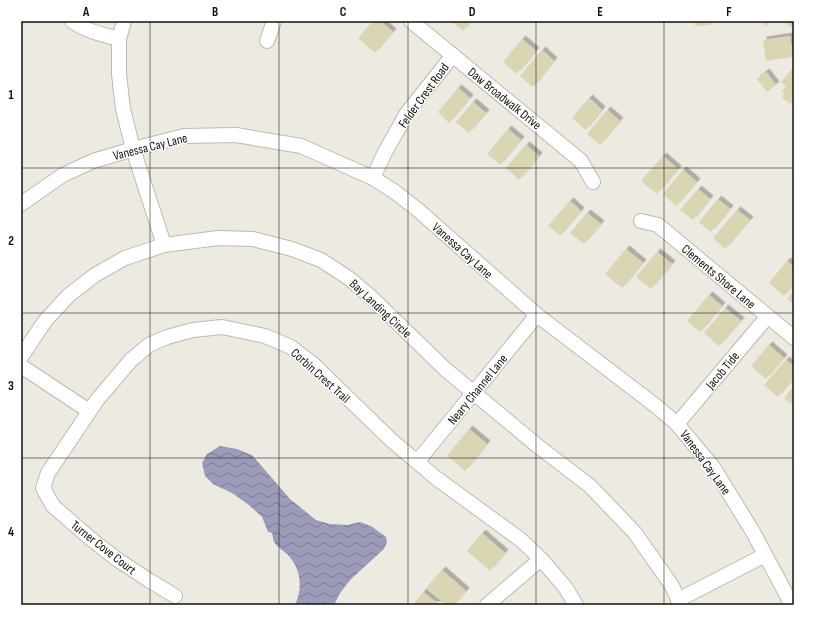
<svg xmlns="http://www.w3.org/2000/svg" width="815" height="626" font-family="'Sofia Sans Condensed',sans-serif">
  <defs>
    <pattern id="water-waves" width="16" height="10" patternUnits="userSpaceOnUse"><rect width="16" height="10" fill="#9c9bba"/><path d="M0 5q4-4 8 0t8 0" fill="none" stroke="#7e7d96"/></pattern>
    <filter id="shadow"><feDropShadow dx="3.5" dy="-3.5" stdDeviation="0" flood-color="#0004"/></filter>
  </defs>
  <rect width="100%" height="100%" fill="#edebe1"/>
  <path fill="url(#water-waves)" d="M220,446l17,3 15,6 38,44 26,21 14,4 17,1 13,-3 11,4 15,11 1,5 -3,7 -33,30 -11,14 -6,12h-39c8,-17 6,-36 -7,-50 -4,-4 -11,-8 -14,-13 -1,-2 -1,-6 -2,-9l-4,-1 -6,-15 -13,-12 -17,-12 -19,-9 -8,-8 -3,-13 5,-9z"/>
  <g fill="#dad5b3" filter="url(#shadow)">
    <polygon points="373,21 380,21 393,32 375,53 358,38"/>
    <polygon points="451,21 471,21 463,31"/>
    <polygon points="695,21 711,21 711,25 695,26"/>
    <polygon points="759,21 770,21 766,26"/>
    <polygon points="783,21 794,21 794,28 793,29"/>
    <polygon points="790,36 793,57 766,61 763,40"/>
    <polygon points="522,39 536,51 517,74 503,62"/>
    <polygon points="542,50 554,61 533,87 520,76"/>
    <polygon points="793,68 794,69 794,99 790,104 782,98 785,94 782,91 786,86 781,82"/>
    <polygon points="766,72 776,85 767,92 757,79"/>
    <polygon points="458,88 470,98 449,123 438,112"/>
    <polygon points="589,98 602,110 586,130 572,118"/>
    <polygon points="473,102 486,113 469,133 456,122"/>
    <polygon points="607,110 620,121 600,145 587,134"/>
    <polygon points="508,129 521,140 500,165 487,154"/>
    <polygon points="526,145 539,156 519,180 506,168"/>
    <polygon points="663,156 678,169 657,194 641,181"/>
    <polygon points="683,170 697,182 676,206 663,194"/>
    <polygon points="698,189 710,199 693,220 680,210"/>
    <polygon points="718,199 730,209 711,232 699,222"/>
    <polygon points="570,201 581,211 560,236 548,226"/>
    <polygon points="737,210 750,220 725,249 713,238"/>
    <polygon points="587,213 601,224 584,244 570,233"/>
    <polygon points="626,249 643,263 622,288 605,274"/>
    <polygon points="657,252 672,264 651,289 636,277"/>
    <polygon points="787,261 794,267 794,285 784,296 769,283"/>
    <polygon points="794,291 794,305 787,299"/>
    <polygon points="709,295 722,306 700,332 687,321"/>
    <polygon points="725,308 741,321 719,346 704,333"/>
    <polygon points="769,345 784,358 766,379 751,366"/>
    <polygon points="786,360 794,366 794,378 778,397 764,385"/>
    <polygon points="794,386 794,406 784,398"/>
    <polygon points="469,429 487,444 465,471 447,456"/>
    <polygon points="482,533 505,553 490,571 467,551"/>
    <polygon points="442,570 466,591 454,605 446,605 426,588"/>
    <polygon points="423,592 440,605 413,605"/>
  </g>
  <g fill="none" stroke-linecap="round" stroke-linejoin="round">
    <defs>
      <g id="minor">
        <path d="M72,21c14,10 31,14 47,18"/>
        <polyline points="124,21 119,39 119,74 123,109 133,149 164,245"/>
        <polyline points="411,21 581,161 593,182"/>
        <polyline points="267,41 274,21"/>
        <polyline points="373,178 384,154 407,113 453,55"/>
        <polyline points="21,204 63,175 93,161 133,149 184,136 236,135 301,146 373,178 395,192 418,210 537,315 656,406 677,424 713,467 753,532 792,605"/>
        <polyline points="641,221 658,225 794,338"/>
        <polyline points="21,357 45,321 69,295 95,275 125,258 164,245 218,238 253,239 292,249 321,260 350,279 372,298 445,369 539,447 590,486 635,533 672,586 681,605"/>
        <polyline points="21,366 89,411"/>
        <polyline points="677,424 768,316"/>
        <polyline points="417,462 537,315"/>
        <polyline points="175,596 150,581 118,560 91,539 53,506 43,488 48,473 97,400 131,360 149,345 167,337 193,330 222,327 265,336 291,347 313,364 390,439 436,478 521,540 541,559 565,587 576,605"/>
        <polyline points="678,600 765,555"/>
        <polyline points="487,605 541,559"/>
      </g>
    </defs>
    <use href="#minor" stroke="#bcbbb0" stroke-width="16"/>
    <use href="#minor" stroke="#fff" stroke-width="14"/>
  </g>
  <path fill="none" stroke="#11100d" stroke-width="1" stroke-opacity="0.55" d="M150,21v584M279,21v584M408,21v584M536,21v584M664,21v584M21,168h773M21,313h773M21,458h773"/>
  <g text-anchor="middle" stroke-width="3" stroke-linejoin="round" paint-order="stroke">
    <g font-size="13" fill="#11100d" stroke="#fff">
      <text transform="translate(423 95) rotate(-54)" y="5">Felder Crest Road</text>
      <text transform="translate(505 98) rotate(39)" y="5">Daw Broadwalk Drive</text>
      <text transform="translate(150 146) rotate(-14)" y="5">Vanessa Cay Lane</text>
      <text transform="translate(463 250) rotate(42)" y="5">Vanessa Cay Lane</text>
      <text transform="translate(719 276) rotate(40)" y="5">Clements Shore Lane</text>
      <text transform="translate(381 308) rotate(43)" y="5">Bay Landing Circle</text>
      <text transform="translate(722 370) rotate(-50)" y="5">Jacob Tide</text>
      <text transform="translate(321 375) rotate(42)" y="5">Corbin Crest Trail</text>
      <text transform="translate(477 389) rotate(-51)" y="5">Neary Channel Lane</text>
      <text transform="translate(706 462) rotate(54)" y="5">Vanessa Cay Lane</text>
      <text transform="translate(104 547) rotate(38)" y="5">Turner Cove Court</text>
    </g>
  </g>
  <rect width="815" height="626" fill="none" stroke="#ffffff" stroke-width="44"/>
  <rect x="22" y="22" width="771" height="582" fill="none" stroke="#11100d" stroke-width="1.5"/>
  <g font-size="13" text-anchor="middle" font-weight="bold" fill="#11100d">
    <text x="86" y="16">A</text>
    <text x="215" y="16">B</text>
    <text x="343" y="16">C</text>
    <text x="472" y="16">D</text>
    <text x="600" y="16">E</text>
    <text x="729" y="16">F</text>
    <text x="11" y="99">1</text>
    <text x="11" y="245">2</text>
    <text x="11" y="390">3</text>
    <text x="11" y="536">4</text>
  </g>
</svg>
